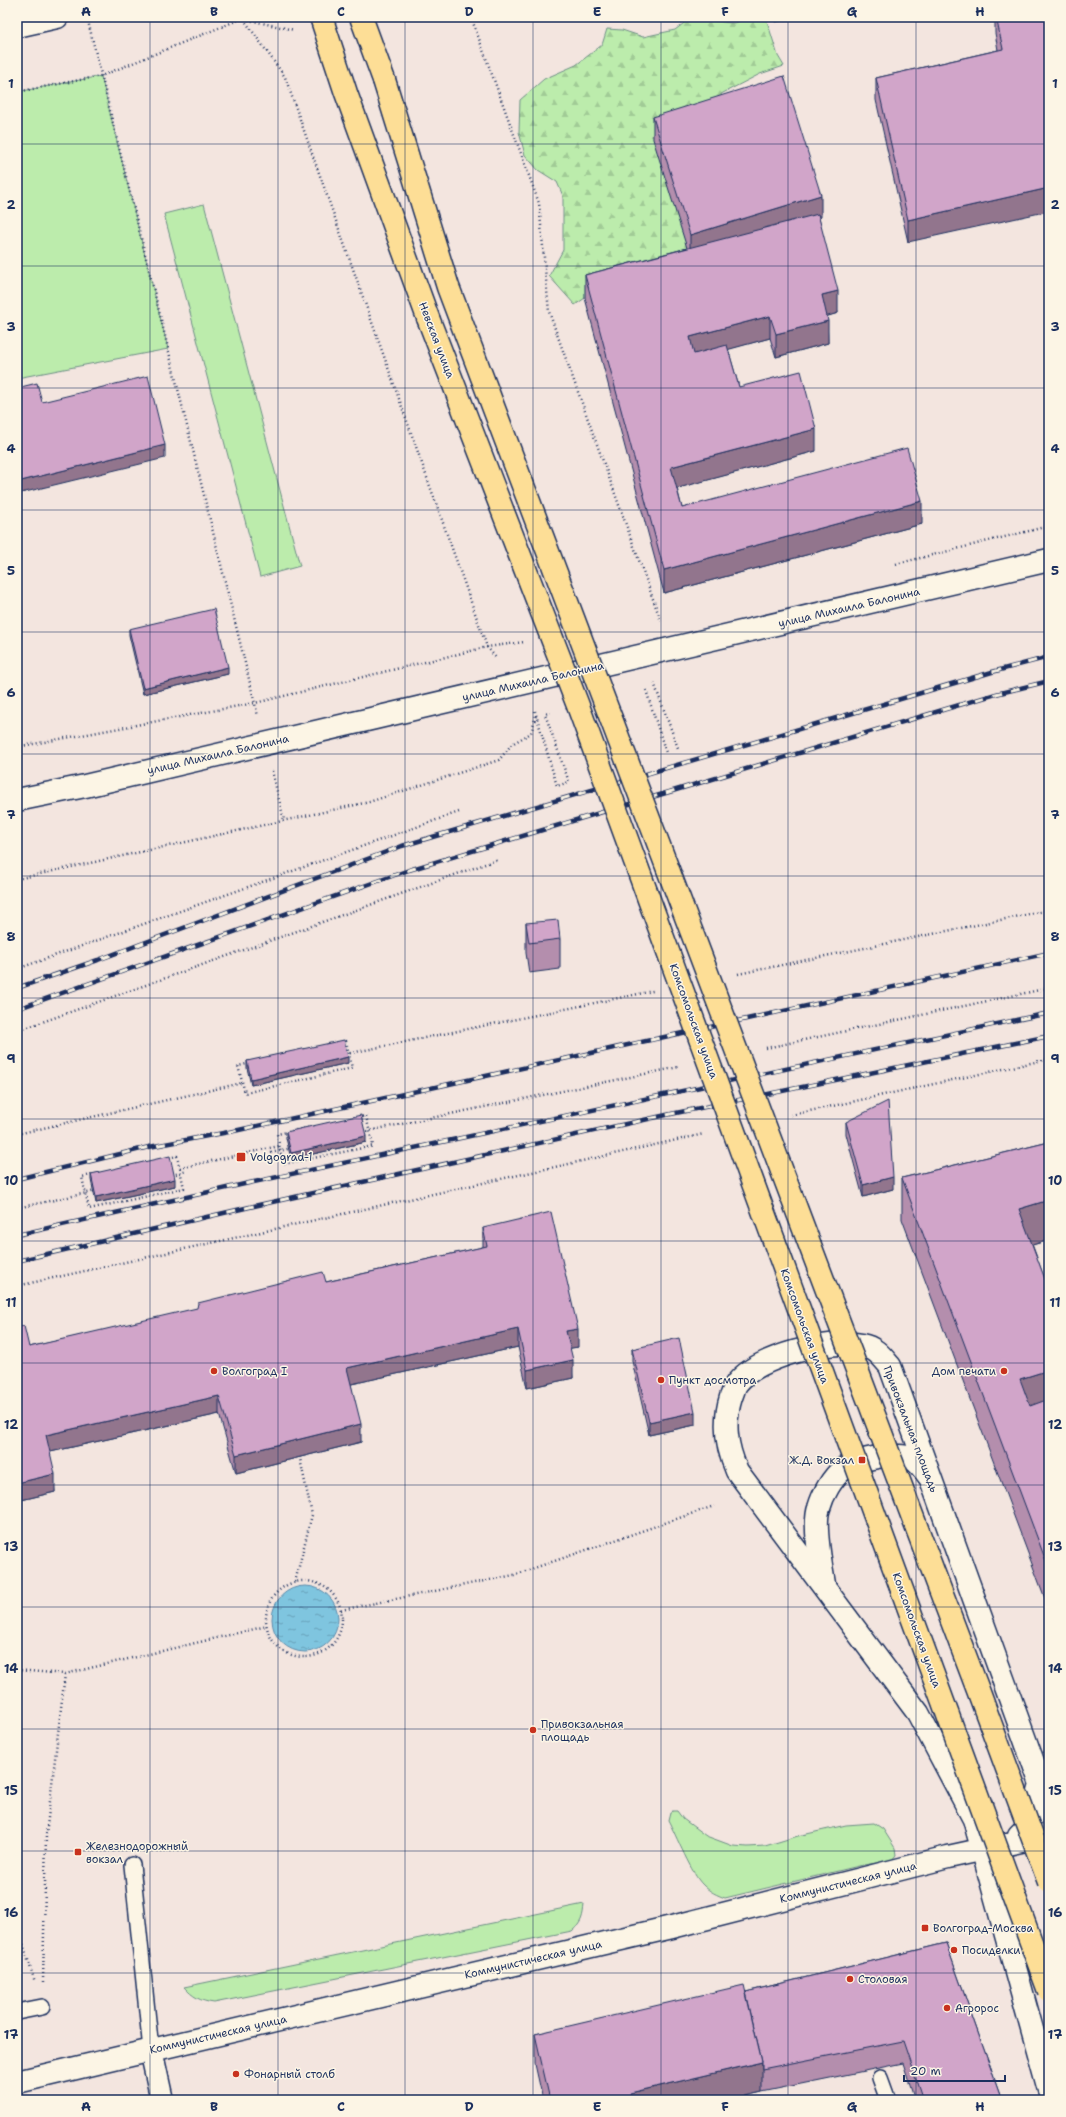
<svg xmlns="http://www.w3.org/2000/svg" width="1066" height="2117" font-family="'Shantell Sans',sans-serif">
  <defs>
    <pattern id="forest-firs" width="22" height="20" patternUnits="userSpaceOnUse"><rect width="22" height="20" fill="#bcecac"/><path d="M5 1l3.5 6h-7zM16 11l3.5 6h-7z" fill="#a1cb96"/></pattern>
    <pattern id="water-ripples" width="26" height="14" patternUnits="userSpaceOnUse"><rect width="26" height="14" fill="#7fc5df"/><path d="M2 4q2-2 4 0t4 0M15 11q2-2 4 0t4 0" fill="none" stroke="#67a0b8"/></pattern>
  </defs>
  <rect width="100%" height="100%" fill="#f3e5df"/>
  <filter id="ink" filterUnits="userSpaceOnUse"><feTurbulence type="fractalNoise" baseFrequency=".025" numOctaves="2"/><feDisplacementMap in="SourceGraphic" scale="8" xChannelSelector="R" yChannelSelector="G"/><feConvolveMatrix kernelMatrix="1 2 1 2 8 2 1 2 1" color-interpolation-filters="sRGB"/></filter>
  <g filter="url(#ink)">
    <g fill="#bcecac" stroke="#6c8e85">
      <polygon points="101,76 168,349 17,378 17,92"/>
      <polygon points="204,204 300,566 260,577 164,214"/>
      <path d="M673,1811h4l6,8 23,17 27,10 15,1 17,-1 33,-10 48,-11 28,-2 9,6 12,19 1,7 -5,6 -28,4 -138,33c-8,-3 -15,-6 -22,-13 -11,-10 -27,-50 -35,-65l2,-8z"/>
      <path d="M584,1904c-1,12 -2,19 -12,27l-358,72c-14,-2 -21,-6 -30,-16z"/>
    </g>
    <path fill="url(#forest-firs)" stroke="#6c8e85" d="M692,17c15,0 28,6 42,6 4,0 7,-5 11,-6 7,-2 15,2 22,4l11,35 6,10 -24,8 -39,20 7,23 45,107 -188,74 -10,7 -26,-29 14,-26v-54l-6,-14 -19,-12 -13,-15 -6,-23 1,-32 24,-21 32,-14 26,-20 5,-16 15,1 21,7 32,-7z"/>
    <circle fill="url(#water-ripples)" stroke="#5789ab" cx="305" cy="1619" r="33"/>
    <g fill="none" stroke-linecap="round" stroke-linejoin="round">
      <defs>
        <g id="service">
          <polyline points="132,1865 151,2050"/>
          <polyline points="17,2012 42,2007"/>
          <polyline points="880,2078 888,2100"/>
        </g>
        <g id="minor">
          <path d="M824,1584c-3,-18 -11,-60 -5,-76 4,-14 13,-30 24,-39 12,-10 49,-16 65,-12 9,2 14,11 20,18"/>
          <path d="M1019,1835l11,-11 11,-40 -151,-418c-8,-9 -15,-19 -28,-21 -33,-6 -104,11 -125,38 -3,4 -4,10 -6,14 -8,26 -5,49 6,74l181,242 56,106 75,272"/>
        </g>
        <g id="tertiary">
          <polyline points="17,26 57,17"/>
          <polyline points="17,800 85,786 1049,560"/>
          <polyline points="151,2050 162,2100"/>
        </g>
        <polyline id="secondary" points="17,2082 672,1927 948,1857 1049,1835"/>
        <g id="primary">
          <polyline points="321,17 346,93 428,318"/>
          <polyline points="361,17 384,80"/>
        </g>
      </defs>
      <use href="#service" stroke="#1b2f5e" stroke-width="18"/>
      <use href="#minor" stroke="#1b2f5e" stroke-width="25"/>
      <use href="#tertiary" stroke="#1b2f5e" stroke-width="25"/>
      <use href="#secondary" stroke="#1b2f5e" stroke-width="25"/>
      <use href="#primary" stroke="#1b2f5e" stroke-width="25"/>
      <g stroke="#1b2f5e" stroke-width="2.5" stroke-dasharray="1 3" stroke-linecap="butt">
        <polyline points="87,17 258,716"/>
        <polyline points="471,17 539,203 549,312 661,621"/>
        <polyline points="244,19 294,30"/>
        <polyline points="17,92 101,76 243,18 285,77 487,647 497,659"/>
        <polyline points="896,564 1049,526"/>
        <polyline points="654,683 678,748"/>
        <polyline points="646,690 666,753"/>
        <polyline points="535,711 557,786 569,782 545,714 550,712"/>
        <polyline points="17,747 255,703 487,647 524,642"/>
        <polyline points="272,771 284,820"/>
        <polyline points="17,879 369,802 499,760 512,744 531,733 536,715"/>
        <polyline points="17,969 459,812"/>
        <polyline points="738,974 1049,910"/>
        <polyline points="17,1031 499,859"/>
        <polygon points="346,1041 352,1068 245,1093 238,1066"/>
        <polyline points="766,1048 1049,988"/>
        <polyline points="346,1054 653,991"/>
        <polyline points="791,1115 1049,1059"/>
        <polygon points="366,1116 373,1146 283,1164 277,1134"/>
        <polyline points="363,1132 679,1067"/>
        <polyline points="17,1134 242,1083"/>
        <polyline points="271,1153 292,1148"/>
        <polygon points="177,1156 184,1188 89,1209 82,1177"/>
        <polyline points="180,1168 279,1146"/>
        <polyline points="172,1175 187,1171"/>
        <polyline points="17,1208 96,1191"/>
        <polyline points="17,1286 704,1134"/>
        <circle cx="304" cy="1619" r="38"/>
        <polyline points="295,1582 312,1515 299,1454"/>
        <polyline points="341,1610 514,1575 714,1506"/>
        <polyline points="17,1670 65,1674 267,1626"/>
        <polyline points="17,1925 35,1982"/>
        <polyline points="43,1982 46,1835 65,1674"/>
      </g>
      <use href="#service" stroke="#fcf5e5" stroke-width="15"/>
      <use href="#minor" stroke="#fcf5e5" stroke-width="22"/>
      <use href="#tertiary" stroke="#fcf5e5" stroke-width="22"/>
      <use href="#secondary" stroke="#fcf5e5" stroke-width="22"/>
      <use href="#primary" stroke="#fdde96" stroke-width="22"/>
      <defs>
        <g id="rail">
          <polyline points="17,988 98,960 402,846 992,672 1049,657"/>
          <polyline points="17,1009 409,870 996,694 1049,681"/>
          <polyline points="17,1179 149,1147 234,1131 1049,953"/>
          <polyline points="17,1235 249,1183 1049,1013"/>
          <polyline points="17,1261 254,1206 671,1114 1049,1036"/>
        </g>
      </defs>
      <use href="#rail" stroke="#1b2f5e" stroke-width="4.5"/>
      <use href="#rail" stroke="#fcf5e5" stroke-width="3" stroke-dasharray="9" stroke-linecap="butt"/>
      <defs>
        <g id="primary-bridge">
          <polyline points="384,80 448,287 978,1690 1049,1882"/>
          <polyline points="428,318 577,703 1049,1991"/>
        </g>
      </defs>
      <use href="#primary-bridge" stroke="#1b2f5e" stroke-width="25" stroke-linecap="butt"/>
      <use href="#primary-bridge" stroke="#fdde96" stroke-width="22"/>
    </g>
    <g fill="#b48ead" stroke="#1b2f5e">
      <polygon points="774,17 799,17 775,22"/>
      <polygon points="995,17 1049,17 908,242 876,100 876,78 998,50 995,33"/>
      <polygon points="653,117 821,217 819,218 838,313 827,316 828,343 776,357 770,338 728,349 739,387 816,451 677,488 682,508 922,524 664,593 585,298 585,275 687,248 653,139"/>
      <polygon points="129,629 228,674 143,694 129,635"/>
      <polygon points="526,923 560,939 560,969 529,973 526,953"/>
      <polygon points="247,1061 348,1063 251,1085 247,1068"/>
      <polygon points="846,1122 893,1189 863,1197 846,1134"/>
      <polygon points="286,1132 366,1142 291,1159 286,1138"/>
      <polygon points="1049,1142 1049,1240 1032,1245 1049,1290 1049,1609 902,1219 902,1178"/>
      <polygon points="91,1174 175,1186 96,1203 91,1180"/>
      <polygon points="483,1228 578,1347 570,1348 573,1378 527,1388 518,1347 351,1384 361,1442 236,1473 219,1414 50,1452 55,1492 17,1501 17,1327 29,1347 326,1282 483,1247"/>
      <polygon points="632,1349 695,1425 649,1435 632,1361"/>
      <polygon points="946,1943 1002,2100 915,2100 903,2063 762,2092 728,2100 543,2100 535,2064 535,2034 746,1992"/>
    </g>
    <g fill="#92748d" stroke="#1b2f5e">
      <polygon points="1049,188 1049,211 908,242 908,220"/>
      <polygon points="821,195 821,217 690,258 690,235"/>
      <polygon points="838,291 838,313 822,318 822,295"/>
      <polygon points="770,316 770,338 690,360 690,337"/>
      <polygon points="828,321 828,343 776,357 776,334"/>
      <polygon points="816,429 816,451 671,490 671,467"/>
      <polygon points="165,445 165,458 17,494 17,482"/>
      <polygon points="922,501 922,524 664,593 664,570"/>
      <polygon points="228,667 228,674 143,694 143,688"/>
      <polygon points="348,1057 348,1063 251,1085 251,1079"/>
      <polygon points="366,1136 366,1142 291,1159 291,1153"/>
      <polygon points="893,1177 893,1189 863,1197 863,1185"/>
      <polygon points="175,1179 175,1186 96,1203 96,1197"/>
      <polygon points="1049,1200 1049,1240 1019,1249 1019,1209"/>
      <polygon points="518,1329 518,1347 347,1385 347,1368"/>
      <polygon points="578,1329 578,1347 566,1349 566,1331"/>
      <polygon points="573,1360 573,1378 527,1388 527,1370"/>
      <polygon points="1049,1370 1049,1410 1020,1419 1020,1379"/>
      <polygon points="219,1396 219,1414 46,1453 46,1435"/>
      <polygon points="695,1412 695,1425 649,1435 649,1422"/>
      <polygon points="361,1424 361,1442 236,1473 236,1455"/>
      <polygon points="55,1474 55,1492 17,1501 17,1483"/>
      <polygon points="762,2062 762,2092 728,2100 630,2100 630,2093"/>
    </g>
    <g fill="#d1a5c9" stroke="#1b2f5e">
      <polygon points="996,17 1049,17 1049,188 908,220 876,78 1003,49"/>
      <polygon points="784,76 821,195 690,235 653,117"/>
      <polygon points="818,214 838,291 822,295 828,321 776,334 770,316 690,337 694,354 727,345 739,387 801,371 816,429 671,467 682,508 907,448 922,501 664,570 585,275"/>
      <polygon points="148,376 165,445 17,482 17,388 37,383 42,402"/>
      <polygon points="214,609 228,667 143,688 129,629"/>
      <polygon points="558,920 560,939 529,943 526,923"/>
      <polygon points="344,1040 348,1057 251,1079 247,1061"/>
      <polygon points="888,1101 893,1177 863,1185 846,1122"/>
      <polygon points="361,1115 366,1136 291,1153 286,1132"/>
      <polygon points="1049,1142 1049,1200 1019,1209 1049,1290 1049,1370 1020,1379 1030,1406 1049,1399 1049,1569 902,1178"/>
      <polygon points="170,1156 175,1179 96,1197 91,1174"/>
      <polygon points="551,1212 578,1329 566,1331 573,1360 527,1370 518,1329 347,1368 361,1424 236,1455 219,1396 46,1435 55,1474 17,1483 17,1327 24,1326 29,1347 197,1308 198,1303 323,1272 326,1282 487,1246 483,1228"/>
      <polygon points="679,1338 695,1412 649,1422 632,1349"/>
      <polygon points="946,1943 1002,2100 923,2100 903,2041 762,2069 762,2062 746,1992"/>
      <polygon points="744,1985 762,2062 630,2093 632,2100 550,2100 535,2034"/>
    </g>
  </g>
  <path fill="none" stroke="#1b2f5e" stroke-width="1" stroke-opacity="0.55" d="M150,17v2083M278,17v2083M405,17v2083M533,17v2083M661,17v2083M788,17v2083M916,17v2083M17,144h1032M17,266h1032M17,388h1032M17,510h1032M17,632h1032M17,754h1032M17,876h1032M17,998h1032M17,1119h1032M17,1241h1032M17,1363h1032M17,1485h1032M17,1607h1032M17,1729h1032M17,1851h1032M17,1973h1032"/>
  <g fill="#c8321e" stroke="#fcf5e5" stroke-width="1.5">
    <rect x="236" y="1152" width="10" height="10" rx="2"/>
    <circle cx="214" cy="1371" r="4"/>
    <circle cx="1004" cy="1371" r="4"/>
    <circle cx="661" cy="1380" r="4"/>
    <rect x="858" y="1456" width="8" height="8" rx="2"/>
    <circle cx="533" cy="1730" r="4"/>
    <rect x="74" y="1848" width="8" height="8" rx="2"/>
    <rect x="921" y="1924" width="8" height="8" rx="2"/>
    <circle cx="954" cy="1950" r="4"/>
    <circle cx="850" cy="1979" r="4"/>
    <circle cx="947" cy="2008" r="4"/>
    <circle cx="236" cy="2074" r="4"/>
  </g>
  <g text-anchor="middle" stroke-width="3" stroke-linejoin="round" paint-order="stroke">
    <g font-size="11" fill="#1b2f5e" stroke="#fcf5e5">
      <text transform="translate(437 340) rotate(69)" y="4">Невская улица</text>
      <text transform="translate(849 607) rotate(-13)" y="4">улица Михаила Балонина</text>
      <text transform="translate(533 681) rotate(-13)" y="4">улица Михаила Балонина</text>
      <text transform="translate(218 754) rotate(-13)" y="4">улица Михаила Балонина</text>
      <text transform="translate(694 1021) rotate(70)" y="4">Комсомольская улица</text>
      <text transform="translate(805 1326) rotate(70)" y="4">Комсомольская улица</text>
      <text transform="translate(911 1429) rotate(69)" y="4">Привокзальная площадь</text>
      <text transform="translate(917 1630) rotate(70)" y="4">Комсомольская улица</text>
      <text transform="translate(848 1882) rotate(-14)" y="4">Коммунистическая улица</text>
      <text transform="translate(533 1959) rotate(-13)" y="4">Коммунистическая улица</text>
      <text transform="translate(218 2034) rotate(-13)" y="4">Коммунистическая улица</text>
    </g>
    <g font-size="11" fill="#1b2f5e" stroke="#fcf5e5" text-anchor="start">
      <text x="250" y="1161">Volgograd-1</text>
      <text x="222" y="1375">Волгоград I</text>
      <text x="996" y="1375" text-anchor="end">Дом печати</text>
      <text x="669" y="1384">Пункт досмотра</text>
      <text x="854" y="1464" text-anchor="end">Ж.Д. Вокзал</text>
      <text x="541" y="1728">Привокзальная<tspan x="541" dy="13">площадь</tspan></text>
      <text x="86" y="1850">Железнодорожный<tspan x="86" dy="13">вокзал</tspan></text>
      <text x="933" y="1932">Волгоград-Москва</text>
      <text x="962" y="1954">Посиделки</text>
      <text x="858" y="1983">Столовая</text>
      <text x="955" y="2012">Агророс</text>
      <text x="244" y="2078">Фонарный столб</text>
    </g>
  </g>
  <rect width="1066" height="2117" fill="none" stroke="#fcf5e5" stroke-width="44"/>
  <path d="M904 2075v6h101v-6" fill="none" stroke="#1b2f5e" stroke-width="2"/>
  <text x="910" y="2075" font-size="12" fill="#1b2f5e" stroke="#fcf5e5" stroke-width="3" paint-order="stroke">20 m</text>
  <rect x="22" y="22" width="1022" height="2073" fill="none" stroke="#1b2f5e" stroke-width="1.5"/>
  <g font-size="13" text-anchor="middle" font-weight="bold" fill="#1b2f5e">
    <text x="86" y="16">A</text>
    <text x="214" y="16">B</text>
    <text x="341" y="16">C</text>
    <text x="469" y="16">D</text>
    <text x="597" y="16">E</text>
    <text x="725" y="16">F</text>
    <text x="852" y="16">G</text>
    <text x="980" y="16">H</text>
    <text x="11" y="88">1</text>
    <text x="1055" y="88">1</text>
    <text x="11" y="209">2</text>
    <text x="1055" y="209">2</text>
    <text x="11" y="331">3</text>
    <text x="1055" y="331">3</text>
    <text x="11" y="453">4</text>
    <text x="1055" y="453">4</text>
    <text x="11" y="575">5</text>
    <text x="1055" y="575">5</text>
    <text x="11" y="697">6</text>
    <text x="1055" y="697">6</text>
    <text x="11" y="819">7</text>
    <text x="1055" y="819">7</text>
    <text x="11" y="941">8</text>
    <text x="1055" y="941">8</text>
    <text x="11" y="1063">9</text>
    <text x="1055" y="1063">9</text>
    <text x="11" y="1185">10</text>
    <text x="1055" y="1185">10</text>
    <text x="11" y="1307">11</text>
    <text x="1055" y="1307">11</text>
    <text x="11" y="1429">12</text>
    <text x="1055" y="1429">12</text>
    <text x="11" y="1551">13</text>
    <text x="1055" y="1551">13</text>
    <text x="11" y="1673">14</text>
    <text x="1055" y="1673">14</text>
    <text x="11" y="1795">15</text>
    <text x="1055" y="1795">15</text>
    <text x="11" y="1917">16</text>
    <text x="1055" y="1917">16</text>
    <text x="11" y="2039">17</text>
    <text x="1055" y="2039">17</text>
    <text x="86" y="2111">A</text>
    <text x="214" y="2111">B</text>
    <text x="341" y="2111">C</text>
    <text x="469" y="2111">D</text>
    <text x="597" y="2111">E</text>
    <text x="725" y="2111">F</text>
    <text x="852" y="2111">G</text>
    <text x="980" y="2111">H</text>
  </g>
</svg>
